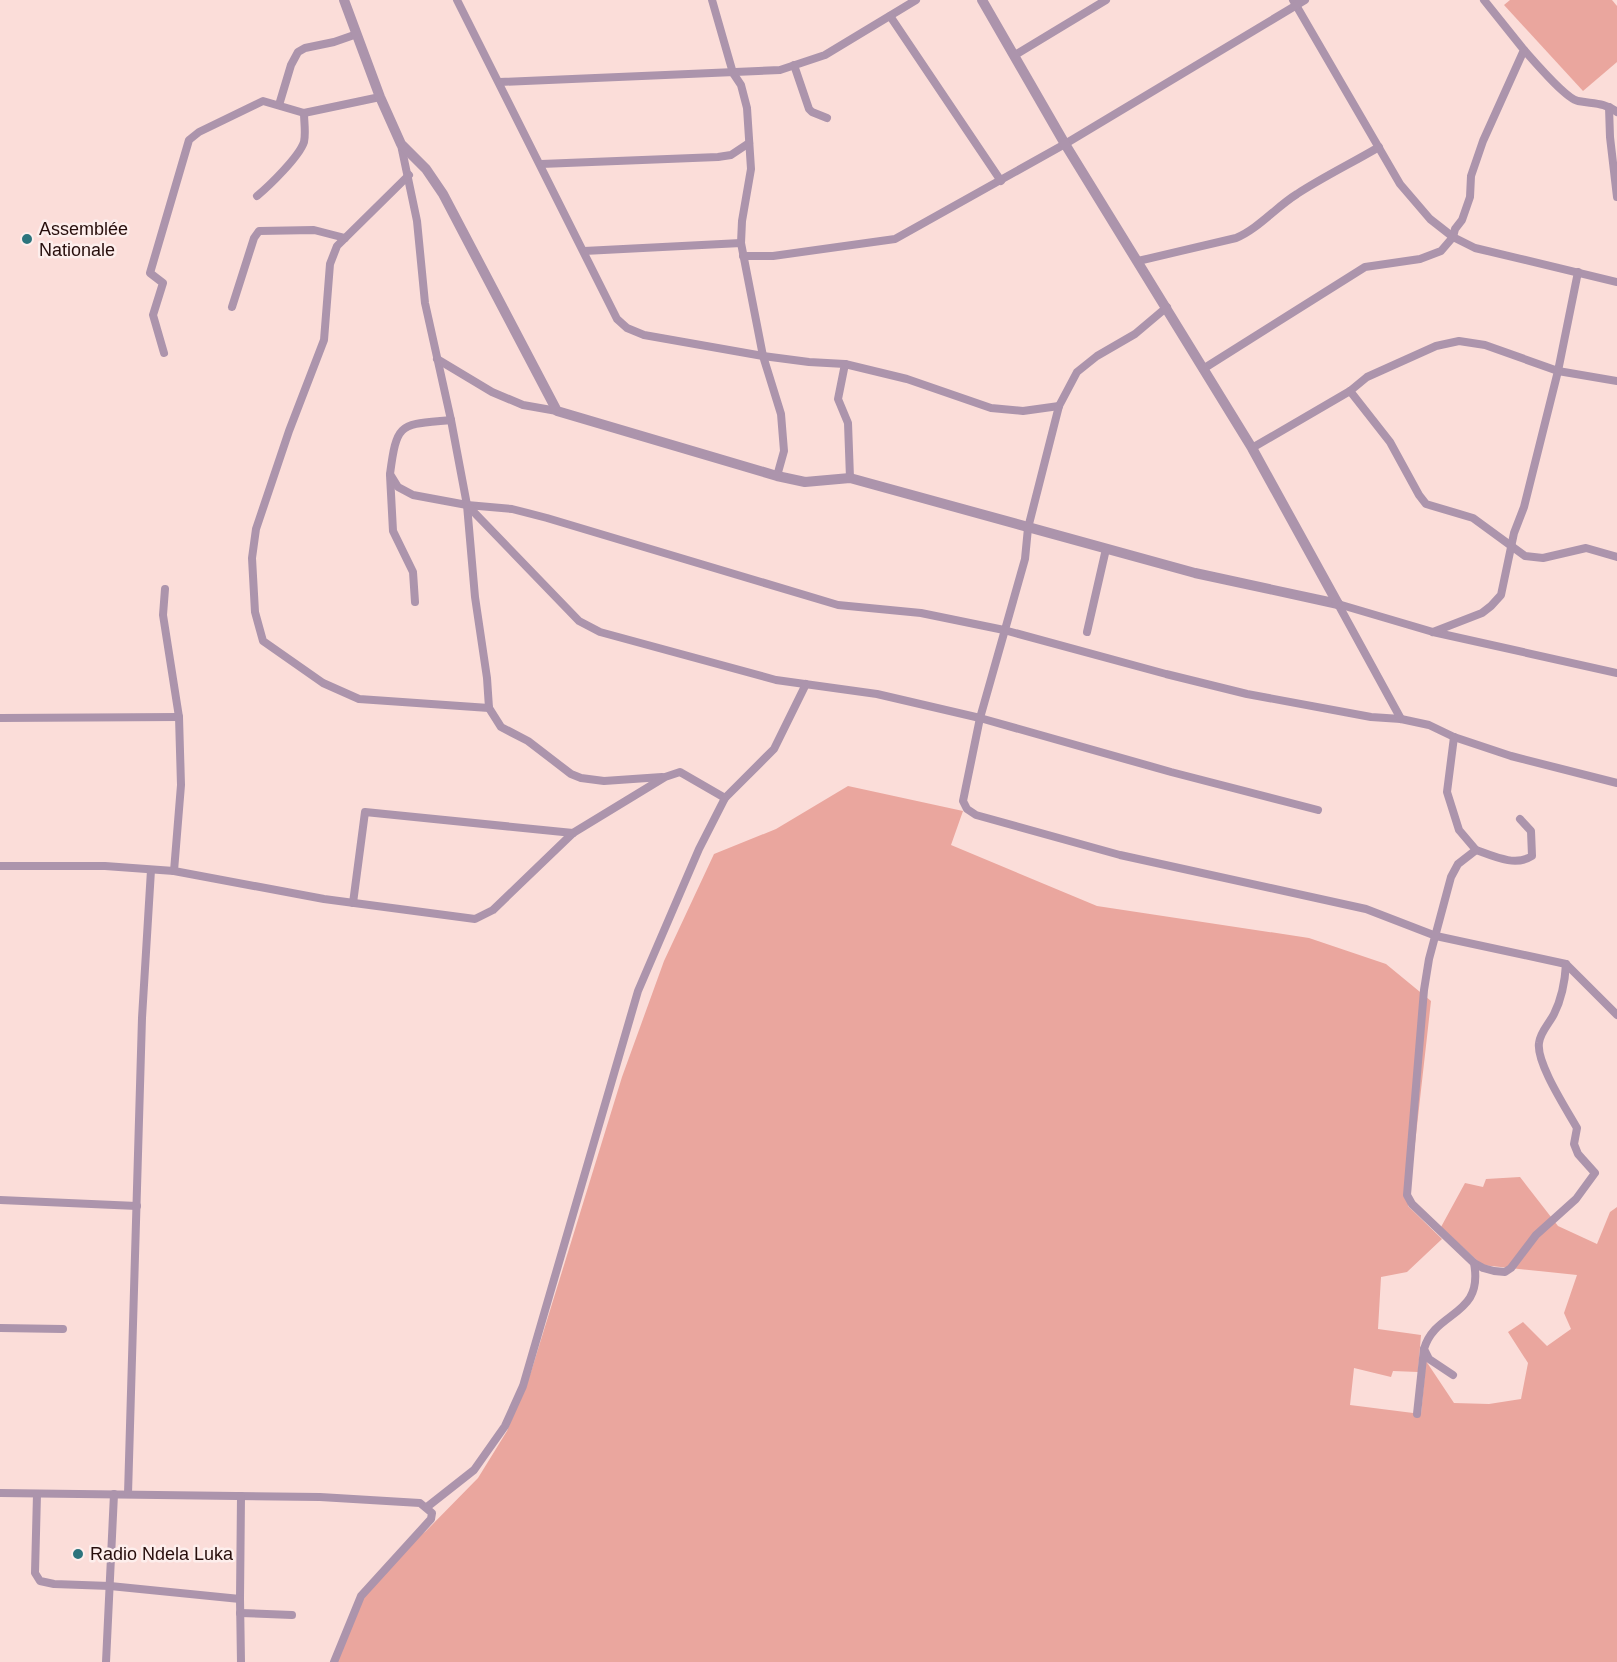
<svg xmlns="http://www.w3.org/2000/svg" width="1617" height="1662" font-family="Arial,sans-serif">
  <rect width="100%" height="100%" fill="#fbddd9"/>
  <g fill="#eaa69e">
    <polygon points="1510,0 1612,0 1617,6 1617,62 1583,91 1504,5"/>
    <polygon points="848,786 963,811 951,845 1097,906 1309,938 1386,964 1431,1001 1408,1206 1442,1239 1407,1272 1381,1277 1378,1329 1421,1335 1418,1372 1393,1371 1391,1377 1354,1368 1350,1405 1421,1414 1426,1361 1454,1403 1489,1404 1521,1399 1528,1363 1508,1332 1523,1322 1547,1346 1571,1329 1564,1313 1577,1275 1482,1265 1441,1227 1465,1183 1483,1187 1486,1179 1520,1177 1558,1226 1597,1244 1610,1212 1617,1207 1617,1662 334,1662 362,1596 406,1547 426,1531 478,1478 507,1431 531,1372 622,1077 664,961 714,854 776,829"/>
  </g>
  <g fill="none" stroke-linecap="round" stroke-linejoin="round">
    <g stroke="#ac94ac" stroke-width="8">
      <polyline points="457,0 617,319 627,328 644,335 763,356 809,362 845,364 907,379 991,408 1023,411 1059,406"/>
      <polyline points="712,0 733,73 741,85 747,108 751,169 742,221 741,243 763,356 781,414 784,451 777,476"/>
      <polyline points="1293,0 1400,184 1430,219 1453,237 1475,248 1617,282"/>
      <polyline points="890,16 1001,181"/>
      <path d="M1524,50c9,10 42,49 54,51 15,3 26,1 39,11"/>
      <polyline points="1015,55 1106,0"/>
      <polyline points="794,65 809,109 812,112 827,118"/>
      <polyline points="500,82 780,70 825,55 916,0"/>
      <polyline points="279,105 291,65 298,52 305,48 334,42 357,34"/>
      <polyline points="1609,107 1610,137 1617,197"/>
      <polyline points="401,145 417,221 425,303 451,420 467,505 475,597 487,678 489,708 501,727 528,741 571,774 581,778 604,781 662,777"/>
      <polyline points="541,164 718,157 731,155 749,143"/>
      <polyline points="409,175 337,246 330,264 324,340 289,431 256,529 252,558 255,612 263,641 323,683 359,699 489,708"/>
      <path d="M257,196c12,-10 42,-39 47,-54 2,-9 0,-20 0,-29"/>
      <polyline points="584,251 741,243"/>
      <polyline points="743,256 773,256 895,239 1065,144 1305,0"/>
      <path d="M1138,261l98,-23c22,-9 40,-31 61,-44 26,-17 55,-31 82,-47"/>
      <polyline points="232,307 254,238 259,231 314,230 345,238"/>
      <polyline points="1167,307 1135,334 1097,356 1077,372 1059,406 1028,528 1025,559 980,718 963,801 967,809 976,815 1120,855 1366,909 1436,936 1566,964 1617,1015"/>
      <polyline points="164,353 153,315 163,283 150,273 189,140 199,132 263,101 304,113 380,97"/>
      <polyline points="437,359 492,392 523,405 557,411"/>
      <polyline points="845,364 838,399 848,423 850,478"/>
      <polyline points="1203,369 1365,267 1420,259 1441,251 1453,237 1455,229 1462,220 1470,197 1471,176 1483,141 1524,50 1484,0"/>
      <polyline points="1350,391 1390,442 1419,495 1426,504 1473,518 1525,556 1543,558 1586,548 1617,557"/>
      <path d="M451,420c-51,5 -54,1 -61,54l8,13 15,8 54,10 45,4 35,9 291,87 83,8 83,17 162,44 81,20 124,23 30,2 28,6 25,12 57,19 106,27"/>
      <polyline points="1252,448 1350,391 1367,377 1436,346 1459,341 1485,345 1558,371 1617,381"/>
      <polyline points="390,475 393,531 413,572 415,602"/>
      <polyline points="467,505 579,621 600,632 776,680 877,694 980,718 1171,772 1318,810"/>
      <polyline points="165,589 163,615 179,717 181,785 174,871"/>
      <polyline points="1338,604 1433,632 1617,673"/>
      <polyline points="1338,604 1401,719"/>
      <polyline points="1087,632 1106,549"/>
      <polyline points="1433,632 1482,613 1491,606 1501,595 1514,533 1524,507 1558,371 1578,272"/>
      <polyline points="0,718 179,717"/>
      <path d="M1476,850c17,6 39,17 56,6l-1,-25 -11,-12"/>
      <polyline points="0,866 105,866 174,871 324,899 475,919 493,910 573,833 665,777 680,772 725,798"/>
      <polyline points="353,903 365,812 573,833"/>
      <polyline points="0,1200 137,1206"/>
      <path d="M1474,1263l9,5 11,3 11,1 6,-4 25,-33 40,-36 19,-26 -17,-19 -4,-10 3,-16c-10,-18 -41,-65 -38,-85 1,-11 10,-19 15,-29 8,-16 11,-32 12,-50"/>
      <polyline points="0,1328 63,1329"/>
      <path d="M1453,1375l-24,-16 -5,-10c11,-39 60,-32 50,-86l-62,-59 -5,-9 17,-205 5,-31 22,-82 7,-13 18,-14 -17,-20 -12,-38 7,-55"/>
      <polyline points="1417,1414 1424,1349"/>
      <polyline points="0,1493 320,1497 420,1503 432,1513 431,1519 361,1596 334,1662"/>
      <polyline points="37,1494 35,1573 40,1581 54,1584 110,1586 240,1599 241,1496"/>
      <polyline points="128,1494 142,1018 151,870"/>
      <polyline points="427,1507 474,1470 505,1426 523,1386 638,991 699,849 725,798 774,749 806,684"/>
      <polyline points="240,1599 241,1662"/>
      <polyline points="240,1613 292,1615"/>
      <polyline points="106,1662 114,1494"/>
    </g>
    <g stroke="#ac94ac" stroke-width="10">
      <polyline points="344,0 380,97 401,144 426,169 443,194 557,411 777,476 805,482 850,478 1195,573 1338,604"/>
      <polyline points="982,0 1065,144 1252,448 1338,604"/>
    </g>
  </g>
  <g fill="#2c747d" stroke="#fdeeec" stroke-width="2">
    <circle cx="27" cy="239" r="6"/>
    <circle cx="78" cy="1554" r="6"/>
  </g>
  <g text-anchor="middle" stroke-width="5" stroke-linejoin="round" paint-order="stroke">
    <g font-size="18" fill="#270e0c" stroke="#fdeeec" text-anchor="start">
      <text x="39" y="235">Assemblée<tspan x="39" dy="21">Nationale</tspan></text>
      <text x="90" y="1560">Radio Ndela Luka</text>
    </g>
  </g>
</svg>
